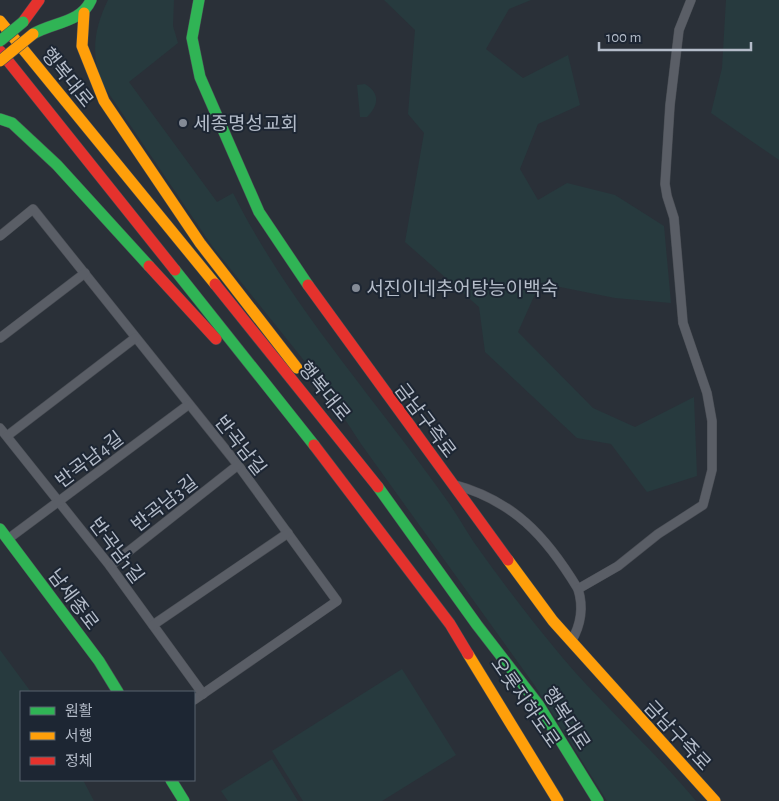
<svg xmlns="http://www.w3.org/2000/svg" width="779" height="801" font-family="'Alegreya Sans','Noto Sans KR',sans-serif">
  <rect width="100%" height="100%" fill="#2a3038"/>
  <g fill="#273a3e">
    <path d="M108,0h66l-1,26 5,17 -49,39 88,120 16,-9c56,112 141,204 213,306 10,14 18,28 27,42 28,40 58,79 89,116 42,50 92,93 134,144h-89l-72,-115 -174,-242 -43,-66 -106,-132 -109,-161c-13,-29 -9,-57 5,-85z"/>
    <polygon points="384,0 531,0 509,9 486,49 523,78 568,55 580,105 538,124 520,169 538,200 567,183 615,195 664,226 671,303 615,298 540,283 518,332 593,408 635,427 694,397 697,476 647,492 611,444 577,438 485,352 479,307 405,242 424,133 408,114 415,30"/>
    <polygon points="726,0 779,0 779,160 711,113 722,68"/>
    <path d="M365,84c15,9 14,21 2,33h-7l-3,-32z"/>
    <polygon points="0,650 31,692 21,692 21,780 83,780 94,801 0,801"/>
    <polygon points="402,669 456,755 382,801 303,801 272,751"/>
    <polygon points="272,759 298,801 228,801 221,791"/>
  </g>
  <g fill="none" stroke-linecap="round" stroke-linejoin="round">
    <defs>
      <g id="street">
        <polyline points="0,236 33,209 238,465 337,601 194,700"/>
        <polyline points="0,338 85,273"/>
        <polyline points="0,428 110,566 203,694"/>
        <polyline points="7,436 135,338"/>
        <path d="M452,484c61,16 94,52 126,105l40,-23 40,-32 45,-29 9,-35v-49l-5,-28 -24,-70 -9,-105 -7,-22 -2,-12 5,-79 9,-75 12,-30"/>
        <polyline points="8,539 188,405"/>
        <polyline points="110,566 238,465"/>
        <polyline points="153,625 288,533"/>
        <path d="M571,642c10,-17 13,-34 7,-53"/>
      </g>
      <g id="fast">
        <polyline points="199,0 192,38 200,77 259,212 308,285"/>
        <path d="M33,34c20,-12 48,-11 58,-34"/>
        <polyline points="0,119 12,123 57,165 149,266"/>
        <polyline points="175,270 314,445"/>
        <polyline points="378,487 477,625 538,704 598,801"/>
        <polyline points="0,529 99,661 118,692"/>
        <polyline points="171,780 184,801"/>
      </g>
      <g id="slow">
        <polyline points="84,13 82,46 104,101 200,243 297,368"/>
        <polyline points="0,21 215,284"/>
        <polyline points="508,560 553,621 715,801"/>
        <polyline points="468,654 558,801"/>
      </g>
      <g id="jam">
        <polyline points="23,22 39,0"/>
        <polyline points="0,51 175,270"/>
        <polyline points="149,266 216,339"/>
        <polyline points="215,284 378,487"/>
        <polyline points="308,285 508,560"/>
        <polyline points="314,445 450,624 468,654"/>
      </g>
    </defs>
    <use href="#street" stroke="#484c53" stroke-width="10"/>
    <use href="#fast" stroke="#484c53" stroke-width="12"/>
    <use href="#slow" stroke="#484c53" stroke-width="12"/>
    <use href="#jam" stroke="#484c53" stroke-width="12"/>
    <use href="#street" stroke="#5a5e66" stroke-width="9"/>
    <use href="#fast" stroke="#30b455" stroke-width="11"/>
    <use href="#slow" stroke="#ff9f0a" stroke-width="11"/>
    <use href="#jam" stroke="#e5322d" stroke-width="11"/>
    <defs>
      <polyline id="fast-bridge" points="0,41 23,22"/>
      <polyline id="slow-bridge" points="0,61 33,34"/>
    </defs>
    <use href="#fast-bridge" stroke="#484c53" stroke-width="12" stroke-linecap="butt"/>
    <use href="#slow-bridge" stroke="#484c53" stroke-width="12" stroke-linecap="butt"/>
    <use href="#fast-bridge" stroke="#30b455" stroke-width="11"/>
    <use href="#slow-bridge" stroke="#ff9f0a" stroke-width="11"/>
  </g>
  <g fill="#848b96" stroke="#1d2633" stroke-width="2">
    <circle cx="183" cy="123" r="5"/>
    <circle cx="356" cy="288" r="5"/>
  </g>
  <g text-anchor="middle" stroke-width="4" stroke-linejoin="round" paint-order="stroke">
    <g font-size="19" fill="#b4bcc9" stroke="#1d2633">
      <text transform="translate(68 77) rotate(51)" y="7">행복대로</text>
      <text transform="translate(325 391) rotate(51)" y="7">행복대로</text>
      <text transform="translate(426 420) rotate(53)" y="7">금남구즉로</text>
      <text transform="translate(241 445) rotate(52)" y="7">반곡남길</text>
      <text transform="translate(89 459) rotate(-37)" y="7">반곡남4길</text>
      <text transform="translate(164 503) rotate(-38)" y="7">반곡남3길</text>
      <text transform="translate(117 550) rotate(53)" y="7">반곡남1길</text>
      <text transform="translate(74 599) rotate(53)" y="7">남세종로</text>
      <text transform="translate(526 702) rotate(55)" y="7">오롯지하도로</text>
      <text transform="translate(567 718) rotate(57)" y="7">행복대로</text>
      <text transform="translate(678 735) rotate(47)" y="7">금남구즉로</text>
    </g>
    <g font-size="19" fill="#b4bcc9" stroke="#1d2633" text-anchor="start">
      <text x="193" y="130">세종명성교회</text>
      <text x="366" y="295">서진이네추어탕능이백숙</text>
    </g>
  </g>
  <rect x="20" y="691" width="175" height="90" fill="#1d2633" stroke="#59626f"/>
  <rect x="30" y="707" width="25" height="8" fill="#30b455" stroke="#59626f"/>
  <text x="65" y="716" font-size="15" fill="#b4bcc9">원활</text>
  <rect x="30" y="732" width="25" height="8" fill="#ff9f0a" stroke="#59626f"/>
  <text x="65" y="741" font-size="15" fill="#b4bcc9">서행</text>
  <rect x="30" y="757" width="25" height="8" fill="#e5322d" stroke="#59626f"/>
  <text x="65" y="766" font-size="15" fill="#b4bcc9">정체</text>
  <path d="M599 42v8h152v-8" fill="none" stroke="#b4bcc9" stroke-width="2.5"/>
  <text x="606" y="42" font-size="15" fill="#b4bcc9" stroke="#1d2633" stroke-width="4" paint-order="stroke">100 m</text>
</svg>
